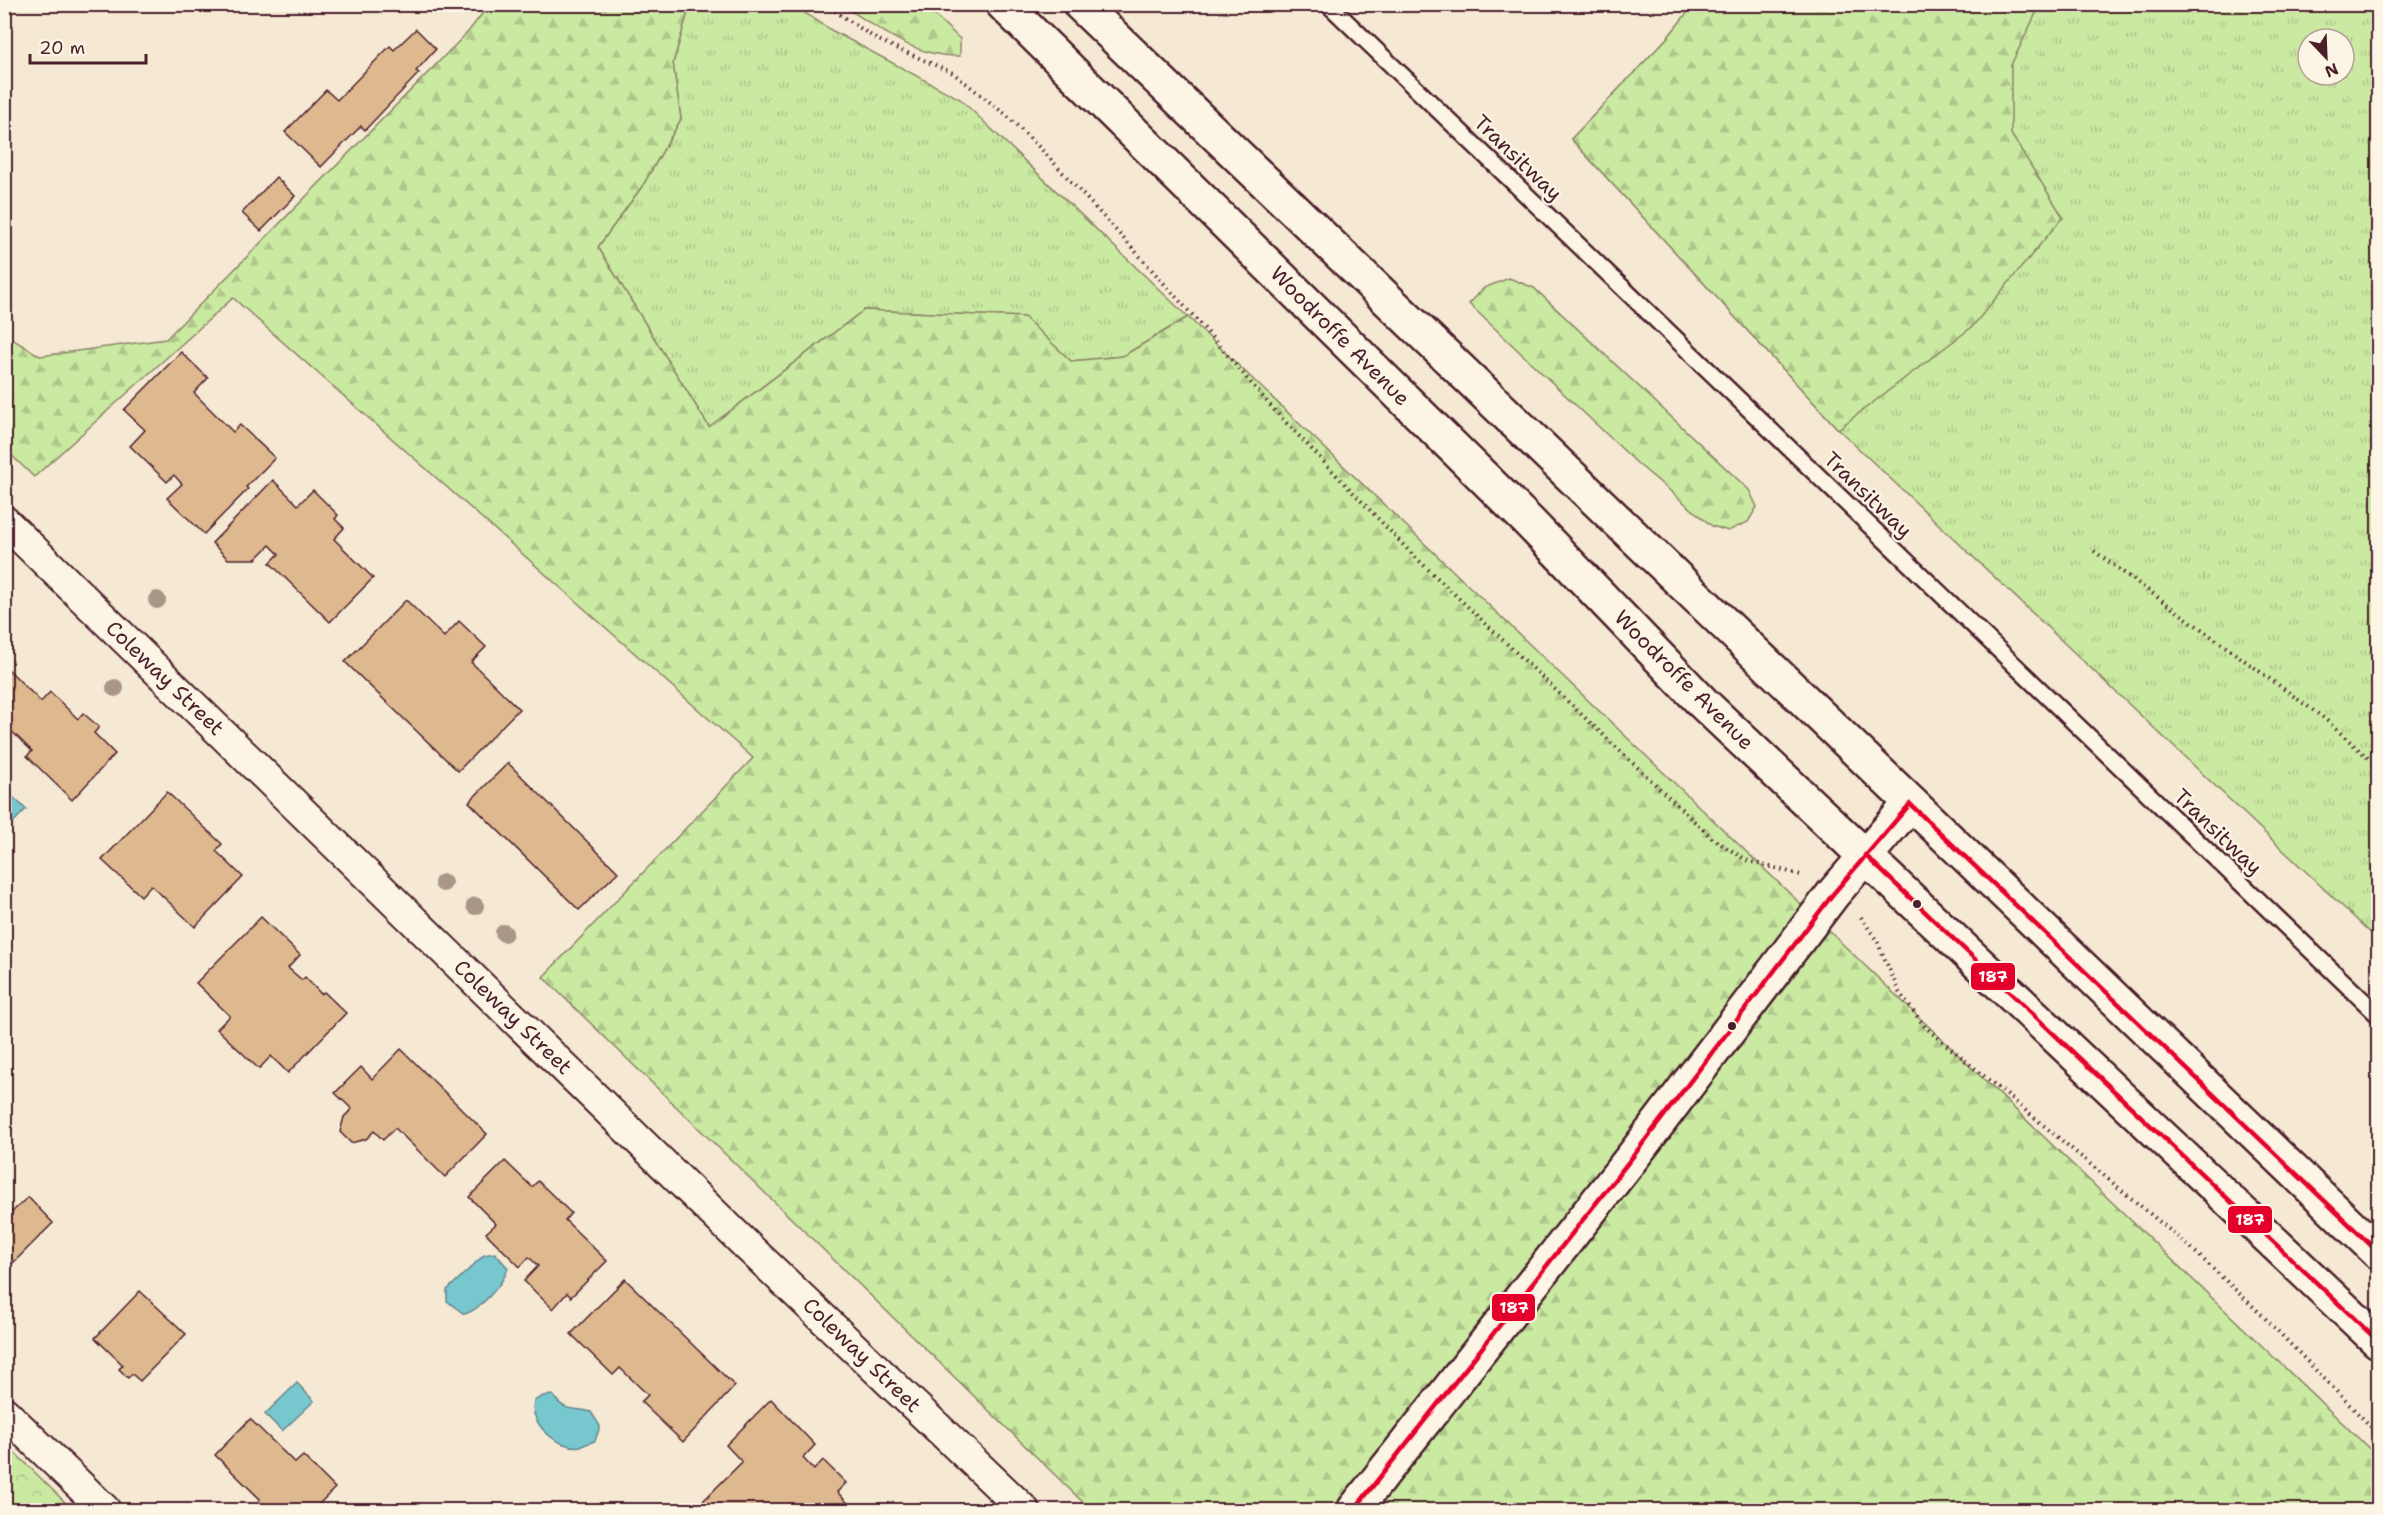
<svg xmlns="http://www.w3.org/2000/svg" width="2383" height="1515" font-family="'Shantell Sans',sans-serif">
  <defs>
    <pattern id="grass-tufts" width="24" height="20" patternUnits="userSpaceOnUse" patternTransform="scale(1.5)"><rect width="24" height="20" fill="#cae9a1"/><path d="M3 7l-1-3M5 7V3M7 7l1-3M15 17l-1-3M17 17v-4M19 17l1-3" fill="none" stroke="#afc78b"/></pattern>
    <pattern id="forest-firs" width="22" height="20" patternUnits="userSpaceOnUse" patternTransform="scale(1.5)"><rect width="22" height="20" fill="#cae9a1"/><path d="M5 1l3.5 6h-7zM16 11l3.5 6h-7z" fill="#afc78b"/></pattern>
    <pattern id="park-crowns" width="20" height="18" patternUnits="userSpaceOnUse" patternTransform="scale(1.5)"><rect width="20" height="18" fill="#cae9a1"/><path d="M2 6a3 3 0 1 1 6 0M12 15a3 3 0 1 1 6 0" fill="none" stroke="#afc78b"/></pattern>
  </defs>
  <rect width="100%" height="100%" fill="#f6e9d4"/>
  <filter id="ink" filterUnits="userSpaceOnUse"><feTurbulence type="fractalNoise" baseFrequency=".0167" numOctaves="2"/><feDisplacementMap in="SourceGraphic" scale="12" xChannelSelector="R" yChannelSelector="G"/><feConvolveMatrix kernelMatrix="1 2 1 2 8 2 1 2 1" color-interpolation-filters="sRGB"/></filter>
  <g filter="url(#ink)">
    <g fill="url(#grass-tufts)" stroke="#8a8466" stroke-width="1.5" fill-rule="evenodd">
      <polygon points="690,5 793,5 831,30 960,99 1188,317 1123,356 1071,361 1023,317 864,310 709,427 598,247 643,185 681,119 673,63"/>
      <path d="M1694,5h684v935l-540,-511 -267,-290 97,-102zM2308,39h36v36h-36z"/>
    </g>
    <g fill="url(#forest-firs)" stroke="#8a8466" stroke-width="1.5">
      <polygon points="1694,4 2040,5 2011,65 2011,134 2063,217 1972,327 1838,429 1571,139 1668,37"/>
      <polygon points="489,5 690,5 673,63 681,119 643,185 598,247 709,427 864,310 1024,317 1071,361 1123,356 1188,317 2378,1457 2378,1510 1091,1510 543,977 753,758 233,298 34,477 5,449 4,334 40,356 166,339 468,32"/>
      <path d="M842,5h82l36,34v17c-44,2 -82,-28 -118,-51z"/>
      <polygon points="1509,278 1534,288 1749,490 1757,507 1748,522 1728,531 1712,526 1638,464 1469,304 1484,288"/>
    </g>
    <polygon fill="url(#park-crowns)" stroke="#8a8466" stroke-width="1.5" points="5,1443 73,1510 5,1510"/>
    <g fill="#77c8ce" stroke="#65848d" stroke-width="1.5">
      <polygon points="5,790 26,809 5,831 4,790"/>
      <path d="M495,1253l13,15c-4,15 -29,43 -44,46l-17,-13v-11l37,-35z"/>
      <polygon points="297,1383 314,1401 282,1431 265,1414"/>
      <path d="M553,1395c11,18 20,12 38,17l9,14 -5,15c-5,1 -10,4 -14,5 -23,4 -53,-23 -47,-45l9,-5z"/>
    </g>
    <g fill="#deb98f" stroke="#4a1f2b" stroke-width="1.5">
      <polygon points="416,29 436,49 416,71 419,73 365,130 361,126 321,167 285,132 326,90 337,100 390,46 394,50"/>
      <polygon points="276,177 295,196 261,231 242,213"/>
      <polygon points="181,352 208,378 194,393 233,432 240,425 275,458 246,487 248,489 204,534 167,498 182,484 174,475 167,482 130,446 145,430 124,410"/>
      <polygon points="273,480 298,505 313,490 338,515 335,519 344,528 334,539 373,578 330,622 270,563 279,554 270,545 256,559 228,559 212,543"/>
      <polygon points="406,600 444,637 459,621 486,647 471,662 519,709 458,771 345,662"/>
      <polygon points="8,669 41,702 50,692 78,719 83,713 99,727 94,733 115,754 72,800 27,756 32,751 4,724 4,672"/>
      <polygon points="508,763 618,872 579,910 469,802"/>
      <polygon points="167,792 222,844 216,851 243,877 195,927 151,885 141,896 102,860"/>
      <polygon points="261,917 300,955 288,968 302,980 305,977 321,994 324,992 346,1013 288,1073 271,1056 259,1069 217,1029 230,1016 196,983"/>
      <polygon points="401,1049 487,1134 445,1177 395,1128 383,1140 374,1131 366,1139 351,1143 340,1132 344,1117 352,1109 335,1093 361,1067 372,1079"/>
      <polygon points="505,1161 532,1187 538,1181 571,1213 565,1220 607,1261 571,1297 567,1293 553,1309 524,1281 538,1266 529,1257 520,1267 486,1233 496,1224 469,1197"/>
      <polygon points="28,1197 53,1223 4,1272 4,1204 12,1212"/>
      <polygon points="625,1279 735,1386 683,1442 641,1402 648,1395 620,1368 613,1375 571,1334"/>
      <polygon points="140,1291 186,1334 140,1381 132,1374 128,1378 119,1369 123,1365 95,1338"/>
      <polygon points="771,1399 815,1445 803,1458 814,1470 823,1460 846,1483 837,1492 850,1505 848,1508 851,1510 702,1510 698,1506 742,1462 726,1445"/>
      <polygon points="250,1419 295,1463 303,1456 335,1488 313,1510 260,1510 264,1507 259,1501 260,1499 215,1455"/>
    </g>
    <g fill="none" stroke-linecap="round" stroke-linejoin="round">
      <defs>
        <polyline id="service" points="1328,4 2378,1015"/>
        <g id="minor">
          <polyline points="4,521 743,1242 1024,1510"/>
          <polyline points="4,1412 105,1510"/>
        </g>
        <polyline id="tertiary" points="1354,1510 1634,1155 1833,894 1910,804"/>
        <g id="secondary">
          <polyline points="1003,4 1528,521 1703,703 2378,1341"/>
          <polyline points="1080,4 2378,1252"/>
        </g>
      </defs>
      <use href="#service" stroke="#4a1f2b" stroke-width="20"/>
      <use href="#minor" stroke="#4a1f2b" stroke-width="34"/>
      <use href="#tertiary" stroke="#4a1f2b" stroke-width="38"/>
      <use href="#secondary" stroke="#4a1f2b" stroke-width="38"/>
      <g stroke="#4a1f2b" stroke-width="4" stroke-dasharray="1.5 4.5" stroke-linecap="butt">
        <polyline points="825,4 876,39 953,73 1005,114 1042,150 1134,250 1204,328 1275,411 1412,554 1713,839 1748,861 1801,875"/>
        <polyline points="2094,551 2325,719 2378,767"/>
        <polyline points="1861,917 1877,941 1899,992 1925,1027 2190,1247 2263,1316 2378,1434"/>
      </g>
      <use href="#service" stroke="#fcf5e5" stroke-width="15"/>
      <use href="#minor" stroke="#fcf5e5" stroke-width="30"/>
      <use href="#tertiary" stroke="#fcf5e5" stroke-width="33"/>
      <use href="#secondary" stroke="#fcf5e5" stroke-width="33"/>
      <defs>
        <g id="bus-1">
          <polyline points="1865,855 2378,1341"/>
          <polyline points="1354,1510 1634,1155 1833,894 1910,804 2378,1252"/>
        </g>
      </defs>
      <use href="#bus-1" stroke="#fcf5e5" stroke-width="9"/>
      <use href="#bus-1" stroke="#e4002b" stroke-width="4.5"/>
    </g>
    <g fill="#a99687">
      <circle cx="157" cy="600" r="9"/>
      <circle cx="115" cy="688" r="9"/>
      <circle cx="443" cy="883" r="9"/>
      <circle cx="475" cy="906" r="9"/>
      <circle cx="504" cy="933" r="9"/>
    </g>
  </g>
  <g fill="#4a1f2b" stroke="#fcf5e5" stroke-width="2">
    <circle cx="1917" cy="904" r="5"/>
    <circle cx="1732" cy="1026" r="5"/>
  </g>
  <g text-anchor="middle" stroke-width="4.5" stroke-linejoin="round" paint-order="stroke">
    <g font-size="21" fill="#4a1f2b" stroke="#fcf5e5">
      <text transform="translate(1518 158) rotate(44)" y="7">Transitway</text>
      <text transform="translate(1340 336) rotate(45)" y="7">Woodroffe Avenue</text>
      <text transform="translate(1868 495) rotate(44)" y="7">Transitway</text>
      <text transform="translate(165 678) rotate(44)" y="7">Coleway Street</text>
      <text transform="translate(1684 680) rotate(45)" y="7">Woodroffe Avenue</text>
      <text transform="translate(2218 832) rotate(44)" y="7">Transitway</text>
      <text transform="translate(513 1017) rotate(44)" y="7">Coleway Street</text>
      <text transform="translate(862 1355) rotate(44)" y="7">Coleway Street</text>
    </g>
  </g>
  <g stroke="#fcf5e5" stroke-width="2">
    <rect x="1970" y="962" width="46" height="29" rx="6" fill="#e4002b"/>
    <rect x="2227" y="1205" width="46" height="29" rx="6" fill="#e4002b"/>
    <rect x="1491" y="1293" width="45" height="29" rx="6" fill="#e4002b"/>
  </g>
  <g font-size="16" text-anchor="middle" font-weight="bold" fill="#fff">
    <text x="1993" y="982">187</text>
    <text x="2250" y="1225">187</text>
    <text x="1514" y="1313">187</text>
  </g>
  <rect width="2383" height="1515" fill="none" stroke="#fcf5e5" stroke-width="24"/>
  <rect x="12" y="12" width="2359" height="1491" fill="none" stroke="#4a1f2b" stroke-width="2" filter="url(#ink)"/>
  <g transform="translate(2326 57) rotate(157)"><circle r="28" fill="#fcf5e5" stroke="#b59f9b" stroke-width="1.5"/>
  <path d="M0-4.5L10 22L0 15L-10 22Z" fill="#4a1f2b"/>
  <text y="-9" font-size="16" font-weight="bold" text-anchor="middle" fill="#4a1f2b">N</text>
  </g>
  <path d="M30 54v9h116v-9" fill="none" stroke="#4a1f2b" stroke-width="3"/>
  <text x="39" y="54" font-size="18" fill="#4a1f2b" stroke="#fcf5e5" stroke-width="4.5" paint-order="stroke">20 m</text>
</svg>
